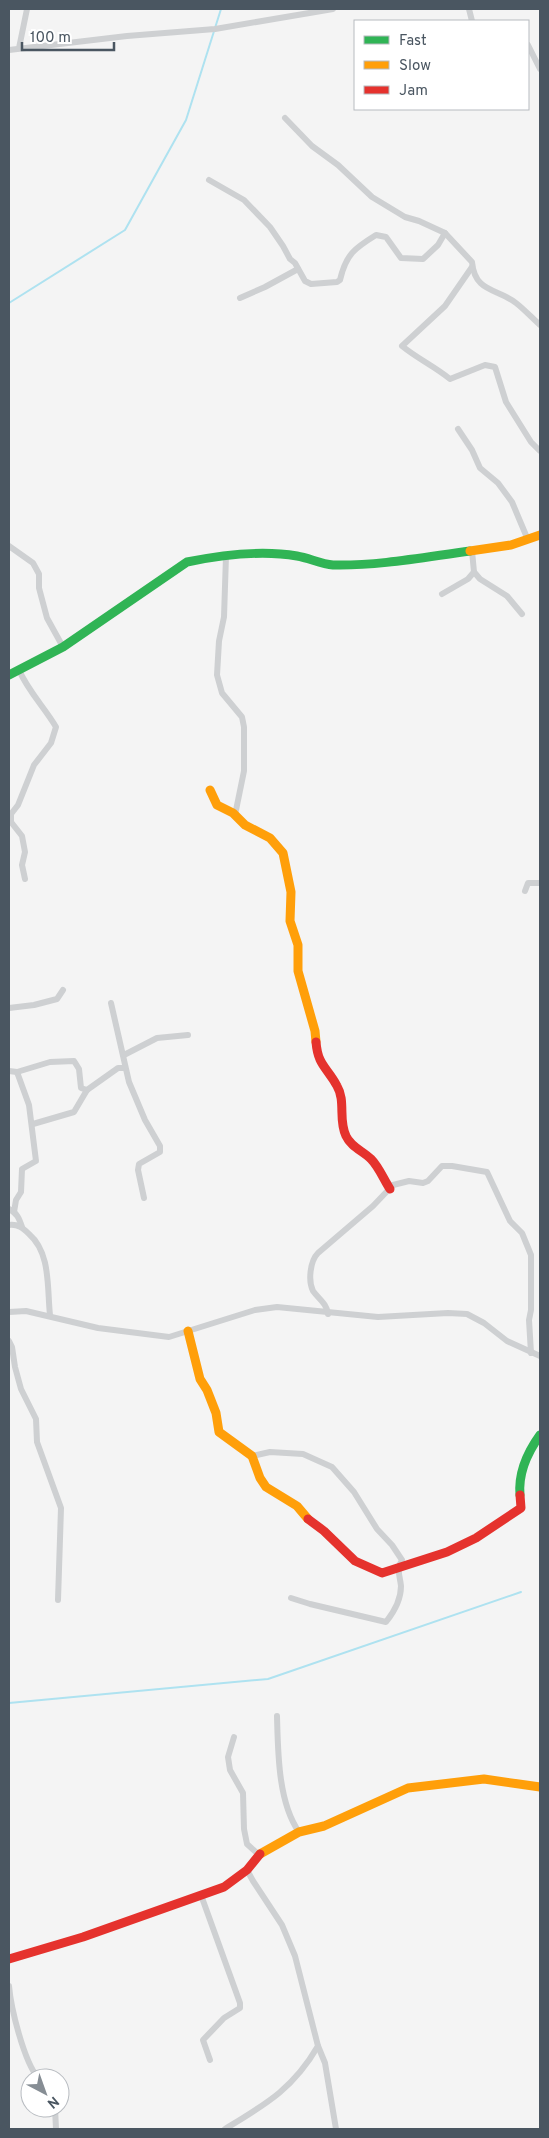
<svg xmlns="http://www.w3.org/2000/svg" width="549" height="2138" font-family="Overpass,sans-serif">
  <rect width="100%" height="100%" fill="#f4f4f4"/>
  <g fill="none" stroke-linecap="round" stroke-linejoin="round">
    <g stroke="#aee2f0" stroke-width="2">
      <polyline points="9,303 125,230 186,120 221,9"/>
      <polyline points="9,1703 268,1679 521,1592"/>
    </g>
    <g stroke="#ced0d2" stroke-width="6">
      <polyline points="469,9 472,21"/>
      <polyline points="528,45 540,69"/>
      <polyline points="19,48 27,9"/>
      <polyline points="9,50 127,36 215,29 333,9"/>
      <path d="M285,118l27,28 26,19 34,32 33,20 14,4 26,12 27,29c3,31 25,26 44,41 9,7 16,15 24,22"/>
      <path d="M209,180l35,20 26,27 13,19 7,13 5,4 10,18 6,3 26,-2 3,-2c6,-26 15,-32 36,-45l10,2 15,21 22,1 15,-14 7,-12"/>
      <path d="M472,267l-27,39 -43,40c16,13 32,20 48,33l35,-14 10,2 11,35 25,40 9,9"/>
      <polyline points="240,298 265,287 298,269"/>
      <polyline points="458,429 472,450 480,468 498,483 512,502 528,540"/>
      <polyline points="9,546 33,563 39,574 39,588 47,618 63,647"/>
      <polyline points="472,551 474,572 480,579 507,596 522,614"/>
      <polyline points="226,556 224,617 219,641 217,675 222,693 242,717 244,727 244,771 235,815"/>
      <polyline points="442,594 468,579 474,572"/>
      <path d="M19,670c9,21 26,38 37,57l-5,16 -17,22 -16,40 -7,9v8l11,14 3,16 -3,13 3,14"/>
      <polyline points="525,891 528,883 540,883"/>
      <polyline points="111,1003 129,1082 145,1120 160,1146 160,1152 139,1164 138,1170 144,1198"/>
      <polyline points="9,1008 34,1005 57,999 63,990"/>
      <polyline points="124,1055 157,1038 188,1035"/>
      <polyline points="9,1071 17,1072 50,1062 74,1061 79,1069 81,1088 87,1090 118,1068 125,1068"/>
      <polyline points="33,1124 74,1112 87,1090"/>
      <path d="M9,1209c8,4 10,9 13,18"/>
      <polyline points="14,1212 16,1200 21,1192 22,1169 36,1161 29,1105 17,1072"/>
      <path d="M9,1225c9,-1 14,3 20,9 22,19 18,54 21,81"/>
      <polyline points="9,1312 26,1311 98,1328 169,1337 255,1310 277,1307 378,1317 448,1313 467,1314 484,1323 507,1341 540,1356"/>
      <path d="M328,1314c-1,-10 -9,-15 -15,-23 -5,-10 -3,-30 5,-38l55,-47 20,-21 16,-4 14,2 5,-2 14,-15h10l35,6 23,49 12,12 9,22v55l-2,10 2,33"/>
      <polyline points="9,1341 12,1347 15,1367 21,1389 36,1419 37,1442 61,1508 58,1600"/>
      <path d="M252,1456l18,-4 33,2 29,13 22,25 23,37 15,16 10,15c-6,9 -2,16 -1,26 0,14 -7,26 -15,36l-76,-18 -19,-6"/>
      <path d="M277,1716c1,36 1,86 22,116"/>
      <polyline points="234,1737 228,1757 230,1770 243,1793 244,1829 247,1844 259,1855"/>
      <polyline points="201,1895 240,2003 240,2008 224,2018 203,2040 210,2060"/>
      <path d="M9,1986c2,23 15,75 29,92"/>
      <polyline points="318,2046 325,2063 336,2129"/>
      <polyline points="55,2108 56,2129"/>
      <path d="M225,2129c41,-25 68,-40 93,-83l-23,-90 -13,-31 -29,-44 -6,-11"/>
    </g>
    <g stroke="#30b455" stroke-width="9">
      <path d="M9,675l54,-28 124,-85c34,-7 75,-12 110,-6 12,2 24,8 36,9 46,1 92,-8 137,-14"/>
      <path d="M520,1495c-2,-23 7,-42 20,-60"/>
    </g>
    <g stroke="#ff9f0a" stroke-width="9">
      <polyline points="470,551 511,545 540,535"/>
      <polyline points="210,790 217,805 233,813 245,825 270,838 283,853 291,892 290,921 298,945 298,971 315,1031 316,1042"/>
      <polyline points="188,1331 200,1379 207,1390 216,1413 219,1432 252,1456 260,1478 266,1487 297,1506 308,1519"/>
      <polyline points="260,1854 299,1832 324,1826 408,1788 484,1779 540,1787"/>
    </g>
    <g stroke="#e5322d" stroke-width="9">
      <path d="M316,1042c2,24 11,25 21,44 9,15 1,34 9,50 5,11 17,15 25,23 8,8 13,21 19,30"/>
      <polyline points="308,1519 324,1531 355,1561 382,1573 447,1552 476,1538 521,1508 520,1495"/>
      <polyline points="9,1959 83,1937 224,1887 247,1870 260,1854"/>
    </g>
  </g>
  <rect width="549" height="2138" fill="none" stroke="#4a5661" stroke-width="20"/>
  <rect x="354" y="20" width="175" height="90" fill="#ffffff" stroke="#b7bbc0"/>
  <rect x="364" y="36" width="25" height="8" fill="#30b455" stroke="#b7bbc0"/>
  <text x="399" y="45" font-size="15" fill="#4a5661">Fast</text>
  <rect x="364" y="61" width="25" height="8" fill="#ff9f0a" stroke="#b7bbc0"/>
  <text x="399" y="70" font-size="15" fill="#4a5661">Slow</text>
  <rect x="364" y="86" width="25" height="8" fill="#e5322d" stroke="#b7bbc0"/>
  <text x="399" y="95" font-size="15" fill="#4a5661">Jam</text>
  <g transform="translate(45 2093) rotate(139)"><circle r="24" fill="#ffffff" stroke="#b7bbc0"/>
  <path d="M0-4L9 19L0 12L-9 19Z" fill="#868d94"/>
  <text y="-8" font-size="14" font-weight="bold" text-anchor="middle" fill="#4a5661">N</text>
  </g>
  <path d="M22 42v8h92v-8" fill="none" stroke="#4a5661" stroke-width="2.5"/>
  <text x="30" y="42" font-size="15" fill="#4a5661" stroke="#ffffff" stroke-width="4" paint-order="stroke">100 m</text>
</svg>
